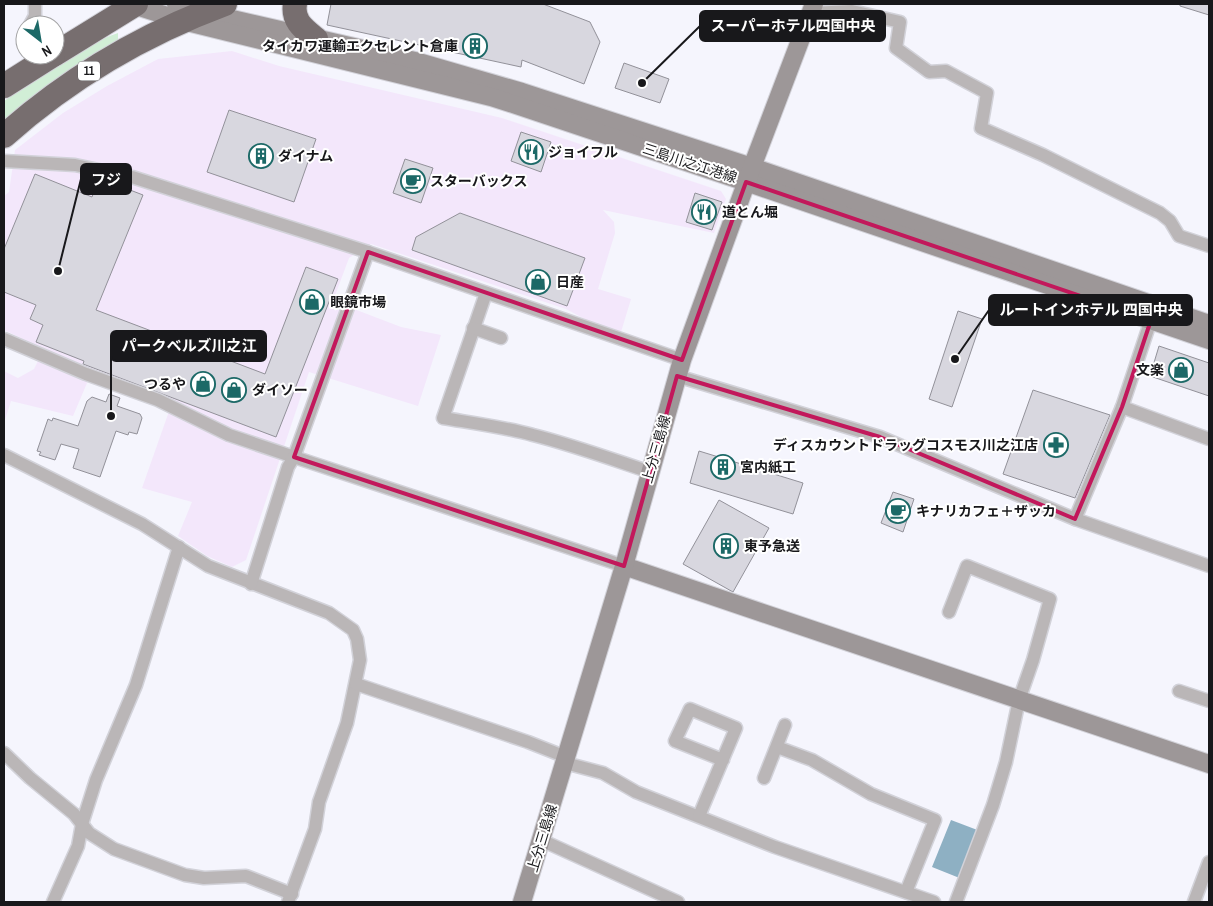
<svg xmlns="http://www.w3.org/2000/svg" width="1213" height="906" font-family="'Archivo Narrow','Noto Sans JP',sans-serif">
  <rect width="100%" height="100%" fill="#f5f5fd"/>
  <polygon fill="#f3e7fb" points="232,51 279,66 502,118 721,191 726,199 714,233 603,210 614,222 615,233 598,289 631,299 621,332 592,323 566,309 371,244 349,258 333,301 401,327 441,335 418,406 309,372 246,560 232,567 207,556 178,536 192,502 142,488 173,400 93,369 73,416 11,401 4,423 4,371 18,378 34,369 44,349 4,330 4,196 9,192 15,150 63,113 107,86 158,59"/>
  <path fill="#d1eed6" d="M118,33v10l-114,81v-23c36,-24 73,-54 114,-68z"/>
  <polygon fill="#8eb0c3" points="951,820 980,831 962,879 932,867"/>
  <g fill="#d8d7df" stroke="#929199">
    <polygon points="331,4 543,4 590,22 600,42 584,84 522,60 521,67 327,25"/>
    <polygon points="1180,4 1209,4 1209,15 1180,6"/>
    <polygon points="624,63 669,79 660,103 615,88"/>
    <polygon points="229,110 316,139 294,202 207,172"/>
    <polygon points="521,132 551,142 541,172 511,161"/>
    <polygon points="405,159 433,168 421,203 393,193"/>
    <polygon points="35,174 92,197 99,178 143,195 96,310 265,374 306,267 338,279 276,437 83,364 84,361 36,342 43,325 30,319 36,305 4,292 4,249"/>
    <polygon points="695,193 722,202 712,230 686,222"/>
    <polygon points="460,213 585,258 567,306 412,250 416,237"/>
    <polygon points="958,311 982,319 952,407 929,399"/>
    <polygon points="1159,346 1209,363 1209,396 1150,376"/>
    <polygon points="1033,390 1110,415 1075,498 1003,474"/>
    <polygon points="109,394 120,398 117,406 140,414 142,418 137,434 129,432 128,435 116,431 100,477 73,468 79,449 61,444 55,460 39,455 41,452 37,451 48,419 52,421 53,418 78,426 87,401 92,397 106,402"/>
    <polygon points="699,451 803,483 793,514 690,483"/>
    <polygon points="893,492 914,499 903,532 881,523"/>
    <polygon points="719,500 769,528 733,592 683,564"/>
  </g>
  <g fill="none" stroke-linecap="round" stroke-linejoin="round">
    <defs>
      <g id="street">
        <polyline points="811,13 852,11 900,22 896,48 929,72 946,71 987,93 981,128 1043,155 1160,213 1170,221 1179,236 1209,246"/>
        <polyline points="30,25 35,16 35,4"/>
        <polyline points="4,161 75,165 132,177 368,252 682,360"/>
        <path d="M486,293l-43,125c30,5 61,9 90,17 40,10 78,24 117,37"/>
        <polyline points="473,328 501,338"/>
        <polyline points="4,339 86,374 158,400 229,435 294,457 368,252"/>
        <polyline points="677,376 880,437 1075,519 1209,566"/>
        <polyline points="1122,407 1209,439"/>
        <polyline points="4,455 142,524 208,566 329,613 353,630 357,639 360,660 347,723 319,802 315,829 288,902"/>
        <polyline points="1075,519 1122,407 1151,320"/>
        <polyline points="251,584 288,467 294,457 624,566"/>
        <polyline points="949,612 967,566 1050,599 1033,660 1019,700 1006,762 993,805 956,902"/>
        <polyline points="356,684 528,742 566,757"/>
        <polyline points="1179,691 1209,701"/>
        <polyline points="777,747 812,760 871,794 935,820 906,892"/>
        <polyline points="4,753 30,778 74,814 89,833 114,849 185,875 204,878 246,876 292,894"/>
        <polyline points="565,763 603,773 636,792 775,847 934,902"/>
        <polyline points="764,778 785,725"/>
        <polyline points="699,816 736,728 690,709 675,741 723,760"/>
        <polyline points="541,840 678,902"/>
        <polyline points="53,902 78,846 82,824 96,780 136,685 179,547"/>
        <polyline points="1194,902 1209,862"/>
      </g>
      <g id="secondary">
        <polyline points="176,4 202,12 415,61 522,92 752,167 1209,324"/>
        <polyline points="133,5 183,21 491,97 513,104 746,182 1209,340"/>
        <polyline points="624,566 1209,764"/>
        <polyline points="522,902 624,566 682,360 752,167 814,4"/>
      </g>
      <g id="highway">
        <path d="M295,4c-3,17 9,25 21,35"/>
        <polyline points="55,54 136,4"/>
        <polyline points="4,86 53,55"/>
        <path d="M4,136c65,-58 140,-102 221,-132"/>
      </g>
    </defs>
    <use href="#street" stroke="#d2d2d9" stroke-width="15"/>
    <use href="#secondary" stroke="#d2d2d9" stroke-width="20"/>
    <use href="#highway" stroke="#d2d2d9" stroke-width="26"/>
    <use href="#street" stroke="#bab6b7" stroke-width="12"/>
    <use href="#secondary" stroke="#9d9798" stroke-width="18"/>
    <use href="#highway" stroke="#776e6f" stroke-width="24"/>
  </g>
  <path fill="none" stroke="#c2185b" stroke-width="4" stroke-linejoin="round" d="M746,182l405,138 -29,87 -47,112 -195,-82 -203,-61 -53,190 -330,-109 74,-205 314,108z"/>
  <defs>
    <symbol id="building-ring" viewBox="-11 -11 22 22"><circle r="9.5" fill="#fff" stroke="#1c6967" stroke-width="1.5"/><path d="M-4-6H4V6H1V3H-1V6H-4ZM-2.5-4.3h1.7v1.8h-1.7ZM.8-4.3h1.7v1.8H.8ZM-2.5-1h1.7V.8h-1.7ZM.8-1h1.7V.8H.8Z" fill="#1c6967"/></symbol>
    <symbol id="restaurant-ring" viewBox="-11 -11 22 22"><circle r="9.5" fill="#fff" stroke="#1c6967" stroke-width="1.5"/><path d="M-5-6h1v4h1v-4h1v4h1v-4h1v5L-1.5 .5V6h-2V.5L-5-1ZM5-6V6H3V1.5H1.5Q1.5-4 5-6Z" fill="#1c6967"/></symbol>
    <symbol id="cafe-ring" viewBox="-11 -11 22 22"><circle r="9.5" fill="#fff" stroke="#1c6967" stroke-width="1.5"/><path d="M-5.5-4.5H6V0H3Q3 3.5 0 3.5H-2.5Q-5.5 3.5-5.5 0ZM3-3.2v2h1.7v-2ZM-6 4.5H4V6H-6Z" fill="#1c6967"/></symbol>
    <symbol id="shop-ring" viewBox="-11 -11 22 22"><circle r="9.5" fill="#fff" stroke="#1c6967" stroke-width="1.5"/><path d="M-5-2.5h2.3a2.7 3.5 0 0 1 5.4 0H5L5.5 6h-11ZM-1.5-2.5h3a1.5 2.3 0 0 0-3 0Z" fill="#1c6967"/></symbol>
    <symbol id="pharmacy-ring" viewBox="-11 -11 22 22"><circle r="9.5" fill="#fff" stroke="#1c6967" stroke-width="1.5"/><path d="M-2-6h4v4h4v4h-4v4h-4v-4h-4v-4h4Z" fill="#1c6967"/></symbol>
  </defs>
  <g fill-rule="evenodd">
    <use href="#building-ring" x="461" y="32" width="28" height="28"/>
    <use href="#restaurant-ring" x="517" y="138" width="28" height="28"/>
    <use href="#building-ring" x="247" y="142" width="28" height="28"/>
    <use href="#cafe-ring" x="399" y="167" width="28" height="28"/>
    <use href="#restaurant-ring" x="690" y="198" width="28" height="28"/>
    <use href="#shop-ring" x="524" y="268" width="28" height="28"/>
    <use href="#shop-ring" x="298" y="288" width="28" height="28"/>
    <use href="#shop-ring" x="1167" y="356" width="28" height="28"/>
    <use href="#shop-ring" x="189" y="370" width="28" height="28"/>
    <use href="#shop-ring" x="220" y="376" width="28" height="28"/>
    <use href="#pharmacy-ring" x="1042" y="431" width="28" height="28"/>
    <use href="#building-ring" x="709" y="453" width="28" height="28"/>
    <use href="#cafe-ring" x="884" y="497" width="28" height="28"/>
    <use href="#building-ring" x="712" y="532" width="28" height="28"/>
  </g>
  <g text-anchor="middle" stroke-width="4" stroke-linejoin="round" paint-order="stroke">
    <rect fill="#fff" stroke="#5d5d5f" stroke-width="1" x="78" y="61.5" width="22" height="19" rx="4"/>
    <g font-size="12" font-weight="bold" fill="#18181b">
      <text x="89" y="75">11</text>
    </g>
    <g font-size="14" font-weight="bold" fill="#18181b" stroke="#fff" text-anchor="start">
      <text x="458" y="51" text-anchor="end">タイカワ運輸エクセレント倉庫</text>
      <text x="548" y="157">ジョイフル</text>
      <text x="278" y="161">ダイナム</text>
      <text x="430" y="186">スターバックス</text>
      <text x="722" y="217">道とん堀</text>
      <text x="556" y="287">日産</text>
      <text x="330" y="307">眼鏡市場</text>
      <text x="1164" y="375" text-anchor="end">文楽</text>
      <text x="186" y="389" text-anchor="end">つるや</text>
      <text x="252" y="395">ダイソー</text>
      <text x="1038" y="450" text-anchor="end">ディスカウントドラッグコスモス川之江店</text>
      <text x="740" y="472">宮内紙工</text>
      <text x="916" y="516">キナリカフェ＋ザッカ</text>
      <text x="744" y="551">東予急送</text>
    </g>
    <g font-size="14" fill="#18181b" stroke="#fff">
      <text transform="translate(690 163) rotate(18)" y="5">三島川之江港線</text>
      <text transform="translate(656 449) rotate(-74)" y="5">上分三島線</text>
      <text transform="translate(542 838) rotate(-73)" y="5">上分三島線</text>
    </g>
  </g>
  <path fill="none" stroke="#18181b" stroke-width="2" d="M642 83L700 26M58 271L81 179M955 359L989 310M111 416L111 346"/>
  <g fill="#18181b" stroke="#fff" stroke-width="2">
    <circle cx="642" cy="83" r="5"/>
    <circle cx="58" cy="271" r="5"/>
    <circle cx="955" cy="359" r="5"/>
    <circle cx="111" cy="416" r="5"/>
  </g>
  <g fill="#18181b" stroke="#18181b" stroke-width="2">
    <rect x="700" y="11" width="185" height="30" rx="5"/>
    <rect x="81" y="164" width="50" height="30" rx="5"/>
    <rect x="989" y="295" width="203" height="30" rx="5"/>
    <rect x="111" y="331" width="155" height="30" rx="5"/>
  </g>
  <g font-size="15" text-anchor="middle" font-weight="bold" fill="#fff">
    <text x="793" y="31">スーパーホテル四国中央</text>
    <text x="106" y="185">フジ</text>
    <text x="1091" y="315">ルートインホテル 四国中央</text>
    <text x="189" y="351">パークベルズ川之江</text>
  </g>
  <rect width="1213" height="906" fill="none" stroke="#18181b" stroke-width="10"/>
  <g transform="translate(40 40) rotate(149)"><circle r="24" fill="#ffffff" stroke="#a3a3a4"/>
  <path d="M0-4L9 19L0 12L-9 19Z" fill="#1c6967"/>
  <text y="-8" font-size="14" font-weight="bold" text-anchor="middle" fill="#18181b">N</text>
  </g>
</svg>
